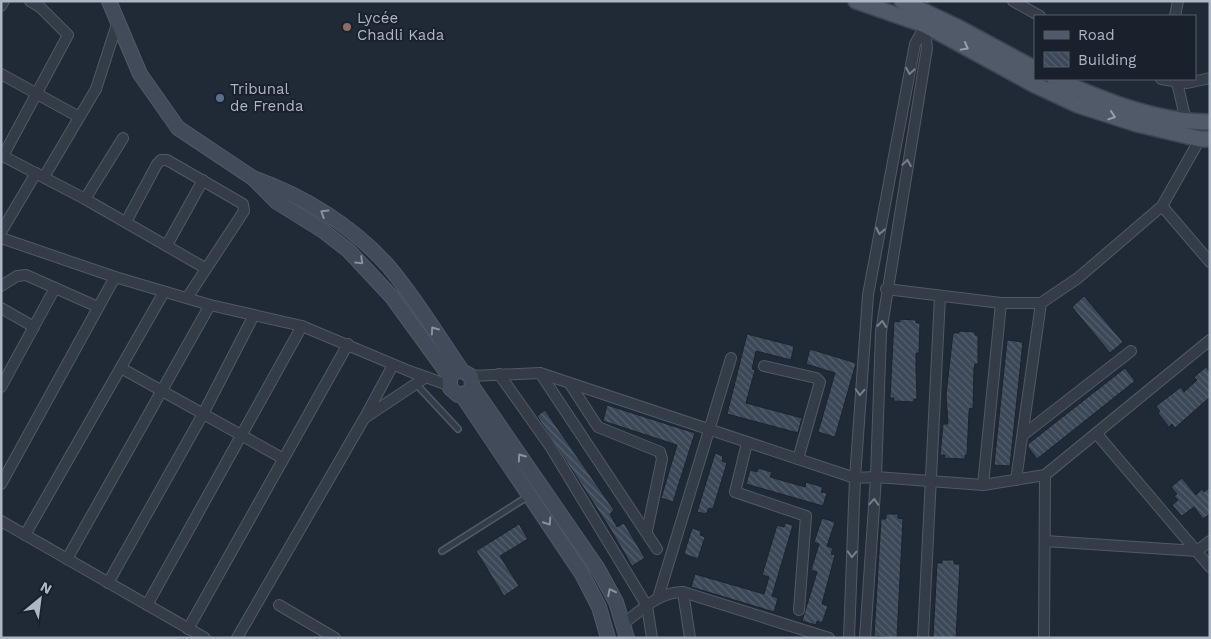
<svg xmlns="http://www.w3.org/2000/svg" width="1211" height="639" font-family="'Work Sans',sans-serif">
  <defs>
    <pattern id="building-back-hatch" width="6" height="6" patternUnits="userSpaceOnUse" patternTransform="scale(1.25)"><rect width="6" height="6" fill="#3c4857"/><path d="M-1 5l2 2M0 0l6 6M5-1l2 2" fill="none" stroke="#56606e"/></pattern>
  </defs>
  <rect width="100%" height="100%" fill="#202a37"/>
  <g fill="url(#building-back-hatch)" stroke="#1b232e">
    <polygon points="1084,296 1123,342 1110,353 1072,307"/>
    <polygon points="900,319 916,320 916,323 920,323 919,353 916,353 916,369 917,399 914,399 914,402 894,401 894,398 890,398 894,321 900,322"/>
    <polygon points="959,331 975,332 975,335 978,335 978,364 975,364 974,368 973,409 970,408 969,412 967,455 965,455 965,459 944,458 945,455 940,455 943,424 948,424 946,395 953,333 959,333"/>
    <polygon points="747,334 794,346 791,360 756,351 752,369 755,370 746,403 802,418 798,433 727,414"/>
    <polygon points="1007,340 1023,342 1010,466 994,465"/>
    <polygon points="810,349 856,363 835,437 818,432 835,373 806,364"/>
    <polygon points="1206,367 1210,372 1210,397 1175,428 1172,424 1169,427 1158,413 1160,411 1156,406 1181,387 1184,392 1197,380 1194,377"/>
    <polygon points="1125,368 1135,381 1037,459 1028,447 1028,444"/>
    <polygon points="607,405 695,433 673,502 661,498 677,445 603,421"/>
    <polygon points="545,410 614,510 610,514 617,527 624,523 645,558 632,566 609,527 537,416"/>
    <polygon points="715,453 723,456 722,461 727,463 713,509 709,508 706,514 697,512"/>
    <polygon points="758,468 772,472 770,477 805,487 806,482 823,487 821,492 827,493 823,506 746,484 750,470 757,472"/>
    <polygon points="1182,478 1196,495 1202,489 1204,492 1210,487 1210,514 1203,519 1194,507 1182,516 1172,505 1178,500 1174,496 1177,494 1171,487"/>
    <polygon points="886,514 898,514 898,518 903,519 897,638 874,636 881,519 886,519"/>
    <polygon points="822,518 835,522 827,546 833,548 831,554 835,555 822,604 828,606 822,623 817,621 816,625 802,621 817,572 811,570 819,544 814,542"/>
    <polygon points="785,523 793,525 772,596 778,598 774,612 691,587 695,574 764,594 769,577 762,575 777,525 784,527"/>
    <polygon points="519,524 528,539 500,556 519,586 504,596 476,551"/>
    <polygon points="692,528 701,531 700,535 705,537 698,559 684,554"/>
    <polygon points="942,560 954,560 954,564 960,564 956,638 933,638 937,563 942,563"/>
  </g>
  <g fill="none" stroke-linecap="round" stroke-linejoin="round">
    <defs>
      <g id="service">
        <polyline points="417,385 458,429"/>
        <polyline points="442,551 527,497"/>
      </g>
      <g id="minor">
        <polyline points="1013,1 1040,16"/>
        <polyline points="1,6 4,1"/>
        <polyline points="1175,16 1178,1"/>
        <polyline points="1,74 79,117"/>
        <polyline points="1161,79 1187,83 1210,78"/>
        <polyline points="1177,82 1186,121"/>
        <polyline points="1,155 85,199 205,268"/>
        <polyline points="3,156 68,35 40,7 30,1"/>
        <polyline points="44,177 96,89 118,21"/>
        <polyline points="85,199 123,138"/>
        <polyline points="1162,206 1210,262"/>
        <polyline points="126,222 157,164 161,160 167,160 243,204 244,211 187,298"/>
        <polyline points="1,232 36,173"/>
        <polyline points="1,238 115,277 210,305 302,326 409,371 448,385"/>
        <polyline points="167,245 203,180"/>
        <polyline points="1,286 17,276 26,275 98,307"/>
        <polyline points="886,289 1001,303 1041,303 1078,278 1162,206 1200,139"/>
        <polyline points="1,308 34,327"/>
        <polyline points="764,366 816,378 820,382 798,459"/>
        <polyline points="121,368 282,458"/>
        <polyline points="540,373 657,549"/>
        <polyline points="499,374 550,446 647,606 652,638"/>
        <polyline points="471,376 540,373 855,478 876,477 983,485 1045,475 1210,340"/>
        <polyline points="570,384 598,427 660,452 662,459 647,531"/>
        <polyline points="1,387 55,288"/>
        <polyline points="366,417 426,377"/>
        <polyline points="1096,433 1210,567"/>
        <polyline points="1023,435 1131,351"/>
        <polyline points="747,443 735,492 806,516 799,610"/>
        <polyline points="1016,480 1041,303"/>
        <polyline points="1,484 115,277"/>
        <polyline points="983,485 1001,303"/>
        <polyline points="1,521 205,638"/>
        <polyline points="25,535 164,292"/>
        <polyline points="1045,541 1197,551 1210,541"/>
        <polyline points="67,559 210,305"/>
        <polyline points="108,583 203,414 254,315"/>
        <polyline points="683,592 690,638"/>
        <polyline points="658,598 731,358"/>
        <polyline points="147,605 302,326"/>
        <polyline points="279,605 335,638"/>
        <path d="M624,623c19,-14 35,-31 59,-31l146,46"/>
        <polyline points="188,629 348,344"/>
        <polyline points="237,638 365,417 393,365"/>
        <polyline points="849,638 855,478 868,295 915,44 925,26"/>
        <polyline points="865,638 876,477 881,332 927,48 922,1"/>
        <polyline points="923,638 940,296"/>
        <polyline points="1044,638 1045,475"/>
      </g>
      <g id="secondary">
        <polyline points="109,1 140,74 178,128 253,178 277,202 322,230 348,250 392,297 450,377"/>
        <path d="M253,178c51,18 100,48 136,89 27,32 49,69 73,104l9,5 1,10 126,183 18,33 11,36"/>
        <polyline points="456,371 450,377 450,388 458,395 469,392"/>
        <polyline points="462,395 582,574 599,607 608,638"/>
      </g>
      <g id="primary">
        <polyline points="856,1 925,25 1033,84 1078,105 1137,124 1200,139 1210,139"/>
        <polyline points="902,1 959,28 1035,69"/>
        <path d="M1055,79c48,21 101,43 155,43"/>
      </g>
    </defs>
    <use href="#service" stroke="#515965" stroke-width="8"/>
    <use href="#minor" stroke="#515965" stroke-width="12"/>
    <use href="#secondary" stroke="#515965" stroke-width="16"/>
    <use href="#primary" stroke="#3d4551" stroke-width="18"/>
    <use href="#service" stroke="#333c47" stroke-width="5"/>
    <use href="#minor" stroke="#333c47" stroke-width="10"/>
    <use href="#secondary" stroke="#414b5a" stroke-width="14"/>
    <use href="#primary" stroke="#515a68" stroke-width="15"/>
  </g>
  <defs><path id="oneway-chevron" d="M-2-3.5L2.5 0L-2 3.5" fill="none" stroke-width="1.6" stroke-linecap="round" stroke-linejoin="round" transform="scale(1.25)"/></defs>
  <g stroke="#969fad">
    <use href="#oneway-chevron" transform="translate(965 47) rotate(29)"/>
    <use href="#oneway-chevron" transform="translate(1112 116) rotate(18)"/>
  </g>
  <g stroke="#767f8c">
    <use href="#oneway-chevron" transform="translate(910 71) rotate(100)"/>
    <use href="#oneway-chevron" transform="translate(907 163) rotate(-81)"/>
    <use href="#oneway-chevron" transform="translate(880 231) rotate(101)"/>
    <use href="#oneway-chevron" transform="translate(882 324) rotate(-83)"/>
    <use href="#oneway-chevron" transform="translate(860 392) rotate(93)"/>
    <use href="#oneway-chevron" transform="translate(874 502) rotate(-86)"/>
    <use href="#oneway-chevron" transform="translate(852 554) rotate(92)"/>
  </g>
  <g stroke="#87919f">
    <use href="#oneway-chevron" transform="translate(324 213) rotate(-148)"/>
    <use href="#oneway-chevron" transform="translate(360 261) rotate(44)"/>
    <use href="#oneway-chevron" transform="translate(434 330) rotate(-125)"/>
    <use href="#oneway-chevron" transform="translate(521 457) rotate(-125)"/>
    <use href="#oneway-chevron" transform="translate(548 522) rotate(57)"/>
    <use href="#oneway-chevron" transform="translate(611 592) rotate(-117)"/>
  </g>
  <circle fill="#8d6e63" stroke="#19212c" stroke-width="2" cx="347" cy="27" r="5"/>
  <circle fill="#5c6f8a" stroke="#19212c" stroke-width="2" cx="220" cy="98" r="5"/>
  <g text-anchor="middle" stroke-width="4" stroke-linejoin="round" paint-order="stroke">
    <g font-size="15" fill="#adb6c4" stroke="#19212c" text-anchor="start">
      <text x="357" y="23">Lycée<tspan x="357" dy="17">Chadli Kada</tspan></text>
      <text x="230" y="94">Tribunal<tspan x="230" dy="17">de Frenda</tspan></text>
    </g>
  </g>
  <rect width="1211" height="639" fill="none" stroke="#adb6c4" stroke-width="5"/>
  <rect x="1034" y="15" width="162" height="65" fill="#19212c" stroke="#545d69"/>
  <rect x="1044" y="31" width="25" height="8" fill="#515a68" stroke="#545d69"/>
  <text x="1078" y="40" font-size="15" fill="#adb6c4">Road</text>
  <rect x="1044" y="52" width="25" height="15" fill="url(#building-back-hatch)" stroke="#545d69"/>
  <text x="1078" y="65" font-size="15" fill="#adb6c4">Building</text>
  <g transform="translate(40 599) rotate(29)" stroke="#19212c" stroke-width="4" paint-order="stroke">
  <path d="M0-4L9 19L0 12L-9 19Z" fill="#adb6c4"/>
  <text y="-8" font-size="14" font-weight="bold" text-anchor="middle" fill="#adb6c4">N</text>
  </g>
</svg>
